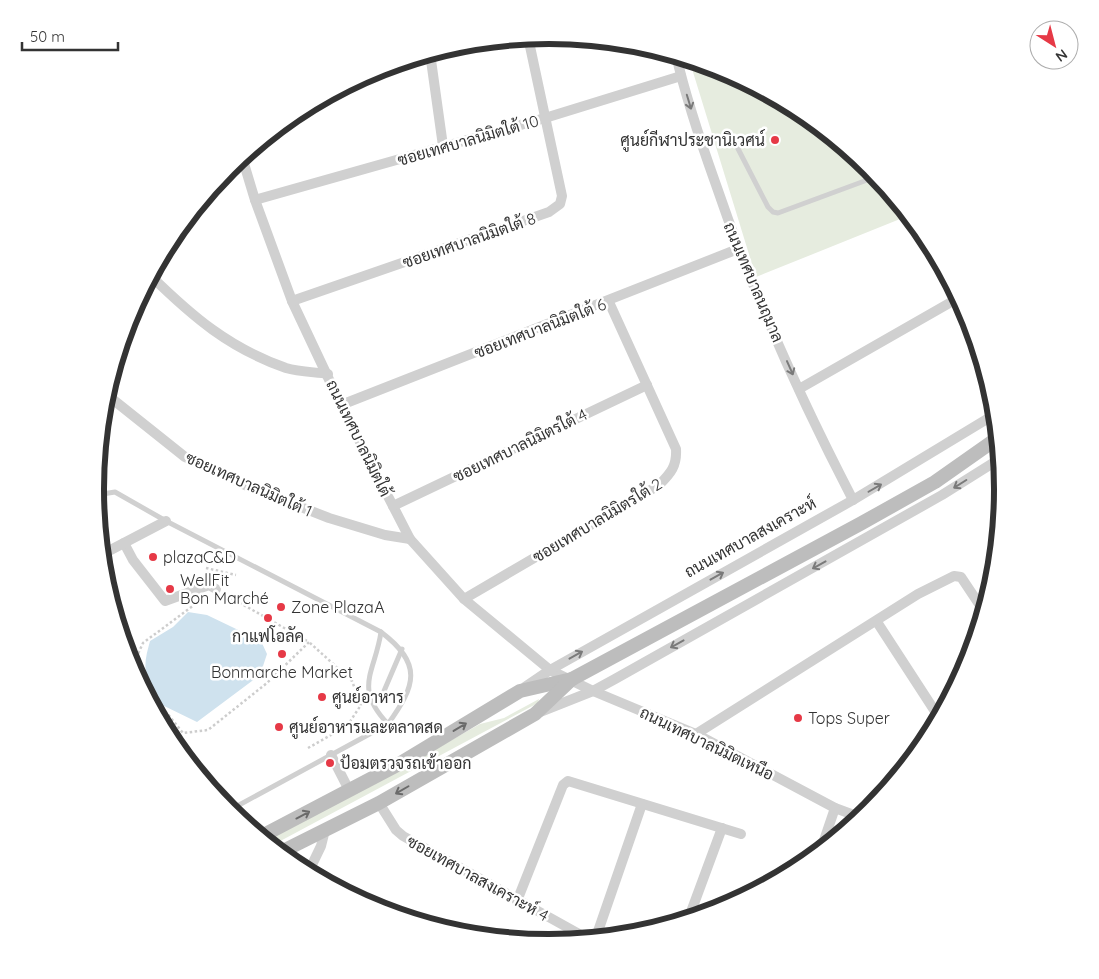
<svg xmlns="http://www.w3.org/2000/svg" width="1099" height="979" font-family="Quicksand,Sarabun,sans-serif">
  <rect width="100%" height="100%" fill="#fff"/>
  <g fill="#e6ecdf">
    <path d="M689,59c66,20 133,61 182,109 14,14 26,32 39,47l-154,62z"/>
    <polygon points="539,699 538,703 271,846 264,841 370,786 480,724 504,718"/>
  </g>
  <path fill="#cfe2ee" d="M188,612l19,3 54,26 6,13 -7,21 -63,47 -39,-19c-1,-8 -5,-12 -8,-18 -8,-16 -4,-29 0,-44l23,-14z"/>
  <g fill="none" stroke-linecap="round" stroke-linejoin="round">
    <g stroke="#cdcdcd" stroke-width="2.5" stroke-dasharray="2.5 2.5" stroke-linecap="butt">
      <polyline points="206,568 236,575"/>
      <polyline points="132,667 143,643 198,602"/>
      <polyline points="137,676 183,733 208,730 267,683 309,642 226,595"/>
      <polyline points="308,748 347,726 361,705 352,681 309,642"/>
    </g>
    <g stroke="#d0d0d0" stroke-width="5">
      <polyline points="701,142 728,137 733,139 768,207 773,212 778,213 878,176"/>
      <path d="M96,495l19,-3 51,29 215,111c-6,41 -28,55 7,92l-160,87"/>
      <path d="M381,632c42,32 35,53 7,92"/>
      <polyline points="384,691 402,649"/>
    </g>
    <g stroke="#d0d0d0" stroke-width="10">
      <polyline points="430,53 443,146"/>
      <path d="M676,55c10,43 24,85 39,127 37,109 85,216 138,318"/>
      <polyline points="242,157 255,200 292,301 341,405 410,539 464,599 550,670 593,691 696,734 835,808 862,818"/>
      <polyline points="228,169 243,162"/>
      <polyline points="255,200 545,118 681,76"/>
      <path d="M151,276c42,41 78,72 135,92 13,4 29,4 42,6"/>
      <polyline points="292,301 549,212 560,204 562,196 528,37"/>
      <polyline points="799,389 960,297"/>
      <polyline points="106,394 185,457 245,485 329,518 385,535 410,539"/>
      <polyline points="341,405 738,249"/>
      <polyline points="393,506 647,385"/>
      <polyline points="124,543 133,560 165,601 209,585 216,589"/>
      <polyline points="101,555 166,521"/>
      <path d="M464,599l195,-114c12,-12 18,-19 17,-36l-67,-147"/>
      <polyline points="877,622 940,719"/>
      <polyline points="525,687 550,670 853,500 997,413"/>
      <polyline points="540,712 593,691 615,679 942,495 1001,458"/>
      <polyline points="696,734 918,594 954,576 961,577 985,613"/>
      <polyline points="331,755 349,790"/>
      <polyline points="379,803 396,830 403,836 590,940"/>
      <polyline points="820,852 835,808"/>
      <polyline points="308,873 321,846 325,830"/>
      <polyline points="517,901 563,785 568,781 741,834"/>
      <polyline points="688,920 722,828"/>
      <polyline points="595,940 642,804"/>
    </g>
    <g stroke="#bdbdbd" stroke-width="14">
      <polyline points="260,837 399,764 520,691 572,679"/>
      <polyline points="279,853 379,803 535,714 572,679 860,524 935,482 999,437"/>
    </g>
  </g>
  <defs><path id="oneway-shaft" d="M-6 0H5M1.5-3L5.5 0L1.5 3" fill="none" stroke-width="1.6" stroke-linecap="round" stroke-linejoin="round" transform="scale(1.25)"/></defs>
  <g stroke="#7a7a7a">
    <use href="#oneway-shaft" transform="translate(689 102) rotate(73)"/>
    <use href="#oneway-shaft" transform="translate(790 368) rotate(66)"/>
    <use href="#oneway-shaft" transform="translate(960 484) rotate(148)"/>
    <use href="#oneway-shaft" transform="translate(875 488) rotate(-30)"/>
    <use href="#oneway-shaft" transform="translate(819 565) rotate(151)"/>
    <use href="#oneway-shaft" transform="translate(717 576) rotate(-29)"/>
    <use href="#oneway-shaft" transform="translate(677 644) rotate(151)"/>
    <use href="#oneway-shaft" transform="translate(576 655) rotate(-29)"/>
  </g>
  <g stroke="#6a6a6a">
    <use href="#oneway-shaft" transform="translate(460 727) rotate(-31)"/>
    <use href="#oneway-shaft" transform="translate(402 790) rotate(150)"/>
    <use href="#oneway-shaft" transform="translate(303 815) rotate(-28)"/>
  </g>
  <g fill="#e63946" stroke="#fff" stroke-width="2">
    <circle cx="775" cy="140" r="5"/>
    <circle cx="153" cy="557" r="5"/>
    <circle cx="170" cy="589" r="5"/>
    <circle cx="281" cy="607" r="5"/>
    <circle cx="268" cy="618" r="5"/>
    <circle cx="282" cy="654" r="5"/>
    <circle cx="322" cy="697" r="5"/>
    <circle cx="798" cy="718" r="5"/>
    <circle cx="279" cy="727" r="5"/>
    <circle cx="330" cy="763" r="5"/>
  </g>
  <g text-anchor="middle" stroke-width="5" stroke-linejoin="round" paint-order="stroke">
    <g font-size="16" fill="#333" stroke="#fff">
      <text transform="translate(468 140) rotate(-16)" y="6">ซอยเทศบาลนิมิตใต้ 10</text>
      <text transform="translate(469 240) rotate(-19)" y="6">ซอยเทศบาลนิมิตใต้ 8</text>
      <text transform="translate(754 282) rotate(67)" y="6">ถนนเทศบาลนฤมาล</text>
      <text transform="translate(540 328) rotate(-21)" y="6">ซอยเทศบาลนิมิตใต้ 6</text>
      <text transform="translate(359 438) rotate(64)" y="6">ถนนเทศบาลนิมิตใต้</text>
      <text transform="translate(520 445) rotate(-26)" y="6">ซอยเทศบาลนิมิตรใต้ 4</text>
      <text transform="translate(249 484) rotate(24)" y="6">ซอยเทศบาลนิมิตใต้ 1</text>
      <text transform="translate(597 520) rotate(-31)" y="6">ซอยเทศบาลนิมิตรใต้ 2</text>
      <text transform="translate(750 537) rotate(-29)" y="6">ถนนเทศบาลสงเคราะห์</text>
      <text transform="translate(707 743) rotate(26)" y="6">ถนนเทศบาลนิมิตเหนือ</text>
      <text transform="translate(478 878) rotate(29)" y="6">ซอยเทศบาลสงเคราะห์ 4</text>
    </g>
    <g font-size="16" fill="#333" stroke="#fff" text-anchor="start">
      <text x="765" y="146" text-anchor="end">ศูนย์กีฬาประชานิเวศน์</text>
      <text x="163" y="563">plazaC&amp;D</text>
      <text x="180" y="586">WellFit<tspan x="180" dy="18">Bon Marché</tspan></text>
      <text x="291" y="613">Zone PlazaA</text>
      <text x="268" y="642" text-anchor="middle">กาแฟโอลัค</text>
      <text x="282" y="678" text-anchor="middle">Bonmarche Market</text>
      <text x="332" y="703">ศูนย์อาหาร</text>
      <text x="808" y="724">Tops Super</text>
      <text x="289" y="733">ศูนย์อาหารและตลาดสด</text>
      <text x="340" y="769">ป้อมตรวจรถเข้าออก</text>
    </g>
  </g>
  <path d="M0 0H1099V979H0ZM104 489a445 445 0 1 1 890 0a445 445 0 1 1-890 0Z" fill="#fff" fill-rule="evenodd"/>
  <path fill="none" stroke="#333" stroke-width="6" d="M104 489a445 445 0 1 1 890 0a445 445 0 1 1-890 0Z"/>
  <g transform="translate(1054 45) rotate(144)"><circle r="24" fill="#ffffff" stroke="#adadad"/>
  <path d="M0-4L9 19L0 12L-9 19Z" fill="#e63946"/>
  <text y="-8" font-size="14" font-weight="bold" text-anchor="middle" fill="#333333">N</text>
  </g>
  <path d="M22 42v8h96v-8" fill="none" stroke="#333333" stroke-width="2.5"/>
  <text x="30" y="42" font-size="15" fill="#333333" stroke="#ffffff" stroke-width="4" paint-order="stroke">50 m</text>
</svg>
